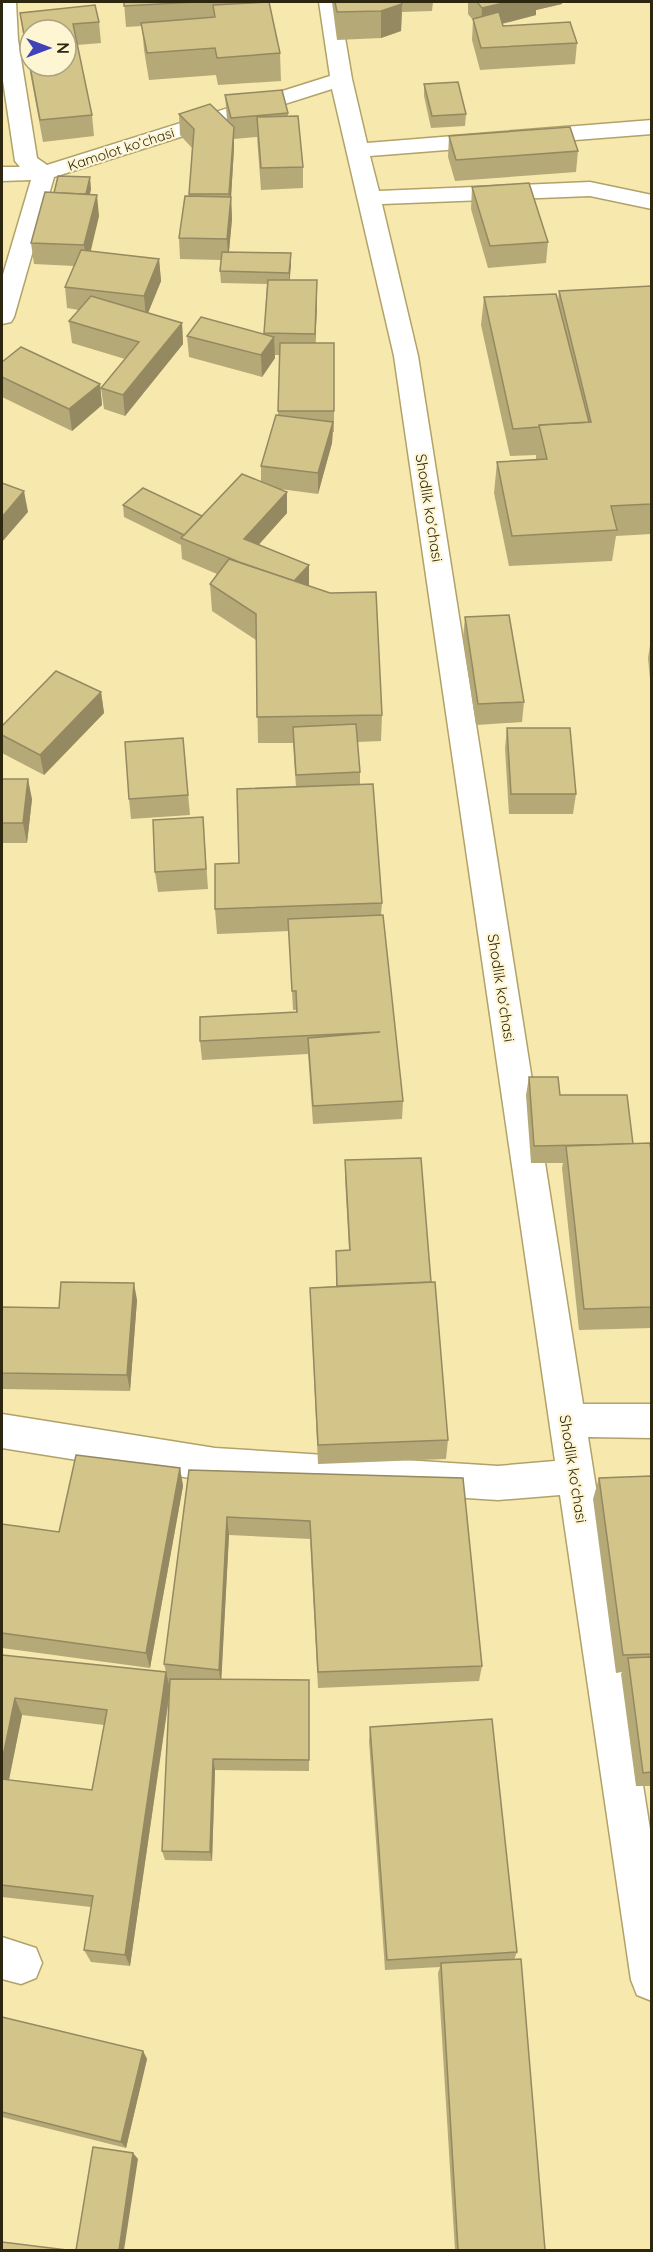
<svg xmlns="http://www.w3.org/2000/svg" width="653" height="2252" font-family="Quicksand,sans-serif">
  <rect width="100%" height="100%" fill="#f7e8ad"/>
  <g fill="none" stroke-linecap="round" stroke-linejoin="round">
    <defs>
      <g id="minor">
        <polygon points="2,2 16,2 18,40 37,158 47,165 330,76 319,2 339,2 352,79 367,143 652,120 652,134 370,156 379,191 590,182 652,195 652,209 590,196 382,204 418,356 583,1404 652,1404 652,1438 588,1437 652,1842 652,2001 637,1995 631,1980 560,1495 498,1500 215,1482 2,1448 2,1414 215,1448 498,1466 555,1461 394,356 332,89 54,177 14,317 11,322 2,324 2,278 31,180 2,181 2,167 20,167 15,161 2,74"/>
        <polygon points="2,1937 36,1948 42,1963 36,1978 21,1984 2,1979"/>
      </g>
    </defs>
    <use href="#minor" stroke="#b1a269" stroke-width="3"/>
    <use href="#minor" fill="#fff" fill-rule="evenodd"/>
  </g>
  <g fill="#b5a977" fill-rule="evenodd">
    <polygon points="124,2 269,2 280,53 281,81 218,85 216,75 149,80 144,50 142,26 126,27"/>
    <polygon points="332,2 433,2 432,11 402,12 401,31 381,38 337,40"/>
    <polygon points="468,2 562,2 562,4 536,10 536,15 502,24 503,26 577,43 575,64 480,70 472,40 473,20 468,14"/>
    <polygon points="20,13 99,22 101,43 77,45 92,115 94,136 43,142 23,34"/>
    <polygon points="424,84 466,114 465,126 431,128 424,96"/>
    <polygon points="225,95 288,113 288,116 303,167 303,188 261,190 257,137 234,139 234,148 231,197 232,219 229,252 291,253 290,280 317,302 315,343 334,343 334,432 333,432 332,443 318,494 280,489 287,492 287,513 259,544 309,565 309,586 382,715 381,741 357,742 360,772 360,785 382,903 381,915 403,1101 402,1119 313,1124 308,1054 202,1060 200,1041 296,1012 296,1010 293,1010 289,931 217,934 215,909 239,863 296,787 293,743 258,743 256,640 212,611 210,584 217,574 182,559 181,545 124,517 123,505 202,516 261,482 261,466 278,415 280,355 275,355 275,358 262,377 189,357 187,336 264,334 267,284 221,283 220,271 221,260 180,259 179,238 189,196 192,148 180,135 179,114 227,120"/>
    <polygon points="449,136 578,151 576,172 455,181 448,157"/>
    <polygon points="472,187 548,242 546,263 488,268 471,209"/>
    <polygon points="91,189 90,194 99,216 90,251 159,259 161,281 148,313 182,323 183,344 125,416 104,409 101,388 125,359 72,343 69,321 79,310 67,308 65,287 74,266 34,264 31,243 54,193"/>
    <polygon points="651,286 651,534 616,536 612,561 509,566 494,493 497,462 536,460 536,455 510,456 481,325 484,297 558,302 559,291"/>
    <polygon points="2,362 100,384 102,405 72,431 2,397"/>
    <polygon points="465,617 524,702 522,722 476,725 463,638"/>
    <polygon points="651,639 651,690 648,658"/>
    <polygon points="101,692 104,713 44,775 2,753 2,726"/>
    <polygon points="507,728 576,794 573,814 509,814 505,748"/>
    <polygon points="183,738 190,815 131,819 129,799"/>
    <polygon points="2,779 32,799 27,843 2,843"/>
    <polygon points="203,817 208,889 158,892 155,872"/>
    <polygon points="529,1077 560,1095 633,1144 651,1151 651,1328 579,1330 562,1168 563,1163 531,1163 526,1095"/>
    <polygon points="345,1160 431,1282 448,1440 446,1459 318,1464 310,1288 336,1286 336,1251 349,1250 345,1178"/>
    <polygon points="137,1300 130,1391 2,1389 2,1307 59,1308"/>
    <polygon points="180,1468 183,1486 150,1668 2,1648 2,1524 59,1532"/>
    <path d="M189,1470l274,8 19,188 -3,15 -161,7 -8,-149 -81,-4 -8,144 88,1v91l-94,-1 -3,91 -47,-1 -3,-9 8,-159 -40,274 -39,-4 -7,-12 7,-43 -89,-10v-242l164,17 -2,-8zM22,1715l82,10 -12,65 -83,-10z"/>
    <polygon points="651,1476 651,1786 636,1786 621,1674 622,1672 616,1673 593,1499 599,1478"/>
    <polygon points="370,1727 517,1952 514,1960 545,2250 455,2250 438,1973 440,1967 385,1970 369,1741"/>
    <polygon points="2,2017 143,2051 147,2059 126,2148 2,2117"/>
  </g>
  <g fill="#948961">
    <polygon points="508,2 562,2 562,4 536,10 536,15 481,29 482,8"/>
    <polygon points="402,4 401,31 381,38 381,11"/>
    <polygon points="234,127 234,148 231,198 231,197 232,219 228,261 227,239 230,210 229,194"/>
    <polygon points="90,177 91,189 86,210 85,198"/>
    <polygon points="97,195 99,216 87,267 84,245"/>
    <polygon points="291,253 291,265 289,285 289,273"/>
    <polygon points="159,259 161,281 146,318 144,296"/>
    <polygon points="317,280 317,302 315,355 315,334"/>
    <polygon points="182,323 183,344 125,416 123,395"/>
    <polygon points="274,337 275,358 262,377 261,355"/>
    <polygon points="100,384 102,405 72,431 69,409"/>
    <polygon points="333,422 332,443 318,494 318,473"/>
    <polygon points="24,491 28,512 2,542 2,517"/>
    <polygon points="287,492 287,513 245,560 244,539"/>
    <polygon points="309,565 309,586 291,584"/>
    <polygon points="101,692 104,713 44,775 40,755"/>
    <polygon points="28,779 32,799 27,843 23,823"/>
    <polygon points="134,1283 137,1300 130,1391 127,1375"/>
    <polygon points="180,1468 183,1486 150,1668 146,1653"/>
    <polygon points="227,1517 229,1535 221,1686 219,1670"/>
    <polygon points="166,1672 170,1689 130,1966 125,1955"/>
    <polygon points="15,1698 22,1715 6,1794 2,1786 2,1761"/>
    <polygon points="213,1759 215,1770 212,1861 210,1852"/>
    <polygon points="143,2051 147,2059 126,2148 121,2142"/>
    <polygon points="133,2153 138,2159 124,2250 119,2250"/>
  </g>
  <g fill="#d3c48a" stroke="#948961" stroke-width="1.5" fill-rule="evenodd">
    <polygon points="124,2 196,2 124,6"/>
    <polygon points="269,2 280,53 217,58 215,48 147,53 141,23 215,17 213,5"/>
    <polygon points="335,2 402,2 402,4 381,11 337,12"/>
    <polygon points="477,2 508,2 482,8"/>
    <path d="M95,5l4,17 -26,2 19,91 -52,5 -20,-107zM30,30h36v36h-36z"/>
    <polygon points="499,12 503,26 570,22 577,43 481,48 473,19"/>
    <polygon points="458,82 466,114 432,116 424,84"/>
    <polygon points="282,90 288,113 231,118 225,95"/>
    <polygon points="210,104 234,127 229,194 189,194 194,129 179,114"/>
    <polygon points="298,116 303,167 261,168 257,117"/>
    <polygon points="570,127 578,151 456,160 449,136"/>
    <polygon points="58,176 90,177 86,194 54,193"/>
    <polygon points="529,183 548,242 490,246 472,187"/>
    <polygon points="45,192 97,195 84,245 31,243"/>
    <polygon points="185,196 231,197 227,239 179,238"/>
    <polygon points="81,250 159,259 144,296 65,287"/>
    <polygon points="222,252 291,253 289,273 220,271"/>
    <polygon points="268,280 317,280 315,334 264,333"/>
    <polygon points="651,286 651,504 611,506 617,530 512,536 497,462 547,459 539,425 591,422 559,291"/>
    <polygon points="556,294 589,422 539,425 539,427 513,429 484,297"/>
    <polygon points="91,296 182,323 123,395 101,388 139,342 69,321"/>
    <polygon points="201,317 274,337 261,355 187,336"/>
    <polygon points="280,343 334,343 334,411 278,411"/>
    <polygon points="21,347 100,384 69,409 2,377 2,362"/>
    <polygon points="276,415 333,422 318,473 261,466"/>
    <polygon points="242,474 287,492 244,539 309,565 294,581 239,562 181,538"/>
    <polygon points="2,483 24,491 2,517"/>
    <polygon points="143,488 202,516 184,535 123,505"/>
    <polygon points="229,559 330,593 376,592 382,715 257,717 256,614 210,584"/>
    <polygon points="509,615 524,702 478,704 465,617"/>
    <polygon points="56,671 101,692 40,755 2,735 2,726"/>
    <polygon points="356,724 360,772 296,775 293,727"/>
    <polygon points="507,728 570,728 576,794 511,794"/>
    <polygon points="183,738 188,795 129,799 125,742"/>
    <polygon points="2,779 28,779 23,823 2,823"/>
    <polygon points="373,784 382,903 215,909 215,864 239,863 237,789"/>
    <polygon points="203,817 206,869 155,872 153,820"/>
    <polygon points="383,915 403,1101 313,1106 308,1038 380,1032 200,1041 200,1017 297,1012 296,991 292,991 288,919"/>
    <polygon points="529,1077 558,1077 560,1095 627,1095 633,1144 534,1146"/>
    <polygon points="650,1143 651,1151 651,1307 584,1309 566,1146"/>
    <polygon points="421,1158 431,1282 337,1286 336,1251 350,1250 345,1160"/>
    <polygon points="61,1282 134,1283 127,1375 2,1373 2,1307 59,1308"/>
    <polygon points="435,1282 448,1440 318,1445 310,1288"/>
    <polygon points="76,1455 180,1468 146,1653 2,1633 2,1524 59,1532"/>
    <polygon points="189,1470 463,1478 482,1666 318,1672 310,1521 227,1517 219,1670 164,1664"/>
    <polygon points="651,1476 651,1654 623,1655 599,1478"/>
    <polygon points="2,1655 166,1672 125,1955 84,1950 93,1896 2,1885 2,1779 92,1790 107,1710 15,1698 2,1761"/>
    <polygon points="651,1657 651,1772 643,1773 628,1658"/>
    <polygon points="170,1679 309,1680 309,1760 213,1759 210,1852 162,1851"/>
    <polygon points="492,1719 517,1952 387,1960 370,1727"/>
    <polygon points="521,1959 545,2250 458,2250 441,1963"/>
    <polygon points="2,2017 143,2051 121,2142 2,2112"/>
    <polygon points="93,2147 133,2153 119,2250 76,2250"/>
    <polygon points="2,2242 67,2250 2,2250"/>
  </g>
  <g text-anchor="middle" stroke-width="4.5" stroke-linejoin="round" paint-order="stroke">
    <g font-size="14" fill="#2d2710" stroke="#fef5d2">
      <text transform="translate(121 149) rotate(-18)" y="5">Kamolot koʻchasi</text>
    </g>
    <g font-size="15" fill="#2d2710" stroke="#fef5d2">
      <text transform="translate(429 508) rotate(81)" y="5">Shodlik koʻchasi</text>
      <text transform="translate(501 988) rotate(81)" y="5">Shodlik koʻchasi</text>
      <text transform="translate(573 1469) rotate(81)" y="5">Shodlik koʻchasi</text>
    </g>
  </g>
  <rect width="653" height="2252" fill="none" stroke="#2d2710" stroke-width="6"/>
  <g transform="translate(48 48) rotate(90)"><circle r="28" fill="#fef5d2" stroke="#aaa384" stroke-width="1.5"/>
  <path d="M0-4.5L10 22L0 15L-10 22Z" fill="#4043b8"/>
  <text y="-9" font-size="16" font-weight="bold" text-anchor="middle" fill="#2d2710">N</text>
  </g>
</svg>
